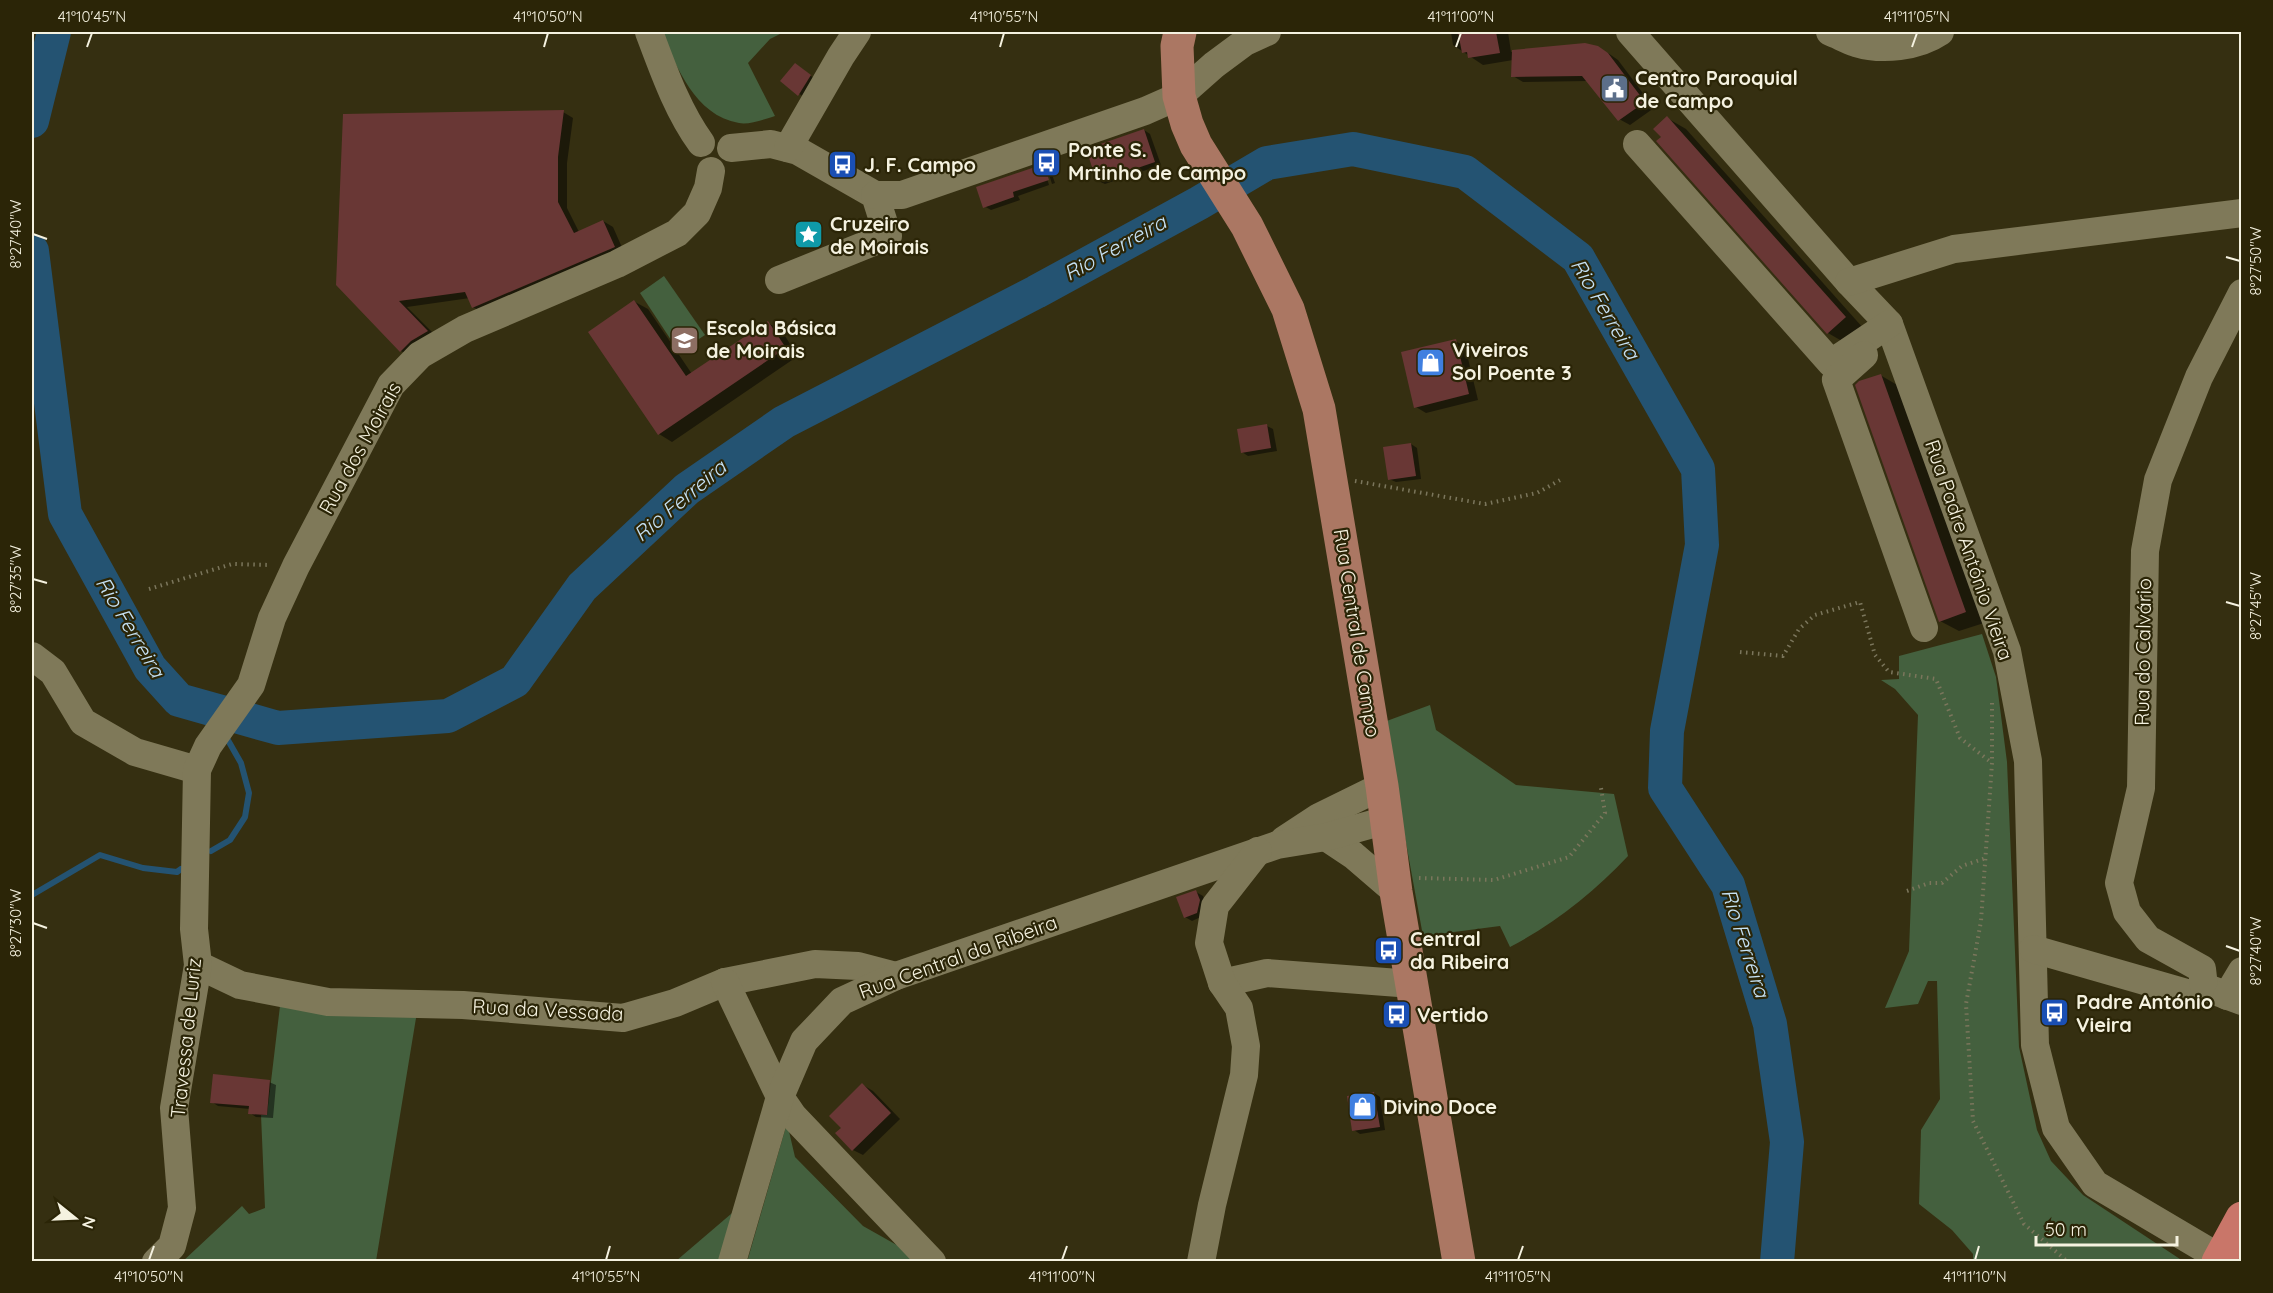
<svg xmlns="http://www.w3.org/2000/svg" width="2273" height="1293" font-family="Quicksand,sans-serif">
  <rect width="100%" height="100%" fill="#352f11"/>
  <g fill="#44603e">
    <path d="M660,32h124l-14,7 -22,24 27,53c-10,3 -26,9 -36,7 -45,-8 -61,-56 -79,-91z"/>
    <polygon points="664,276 705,335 679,352 640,293"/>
    <polygon points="1982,634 1996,677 2007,762 2019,1047 2037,1130 2051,1161 2083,1195 2183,1261 1973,1261 1973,1254 1952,1230 1919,1204 1921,1130 1940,1099 1937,981 1928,981 1918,1004 1885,1008 1909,951 1918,715 1895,689 1881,680 1899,679 1899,656"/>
    <path d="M1430,705l6,25 80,55 98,9 14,62c-34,36 -74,68 -118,91l-10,-21 -77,10 -39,-214z"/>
    <polygon points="280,1006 417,1012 376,1261 182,1262 242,1206 249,1214 265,1208 261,1115 267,1115"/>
    <polygon points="787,1123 795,1157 863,1226 918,1257 921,1262 747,1262"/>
    <polygon points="738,1208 721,1261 676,1261"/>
  </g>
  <g fill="#0007">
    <polygon points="1451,32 1508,32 1511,52 1585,44 1608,53 1618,60 1654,108 1630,125 1619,119 1588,81 1523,82 1513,76 1513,60 1483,65 1453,45"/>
    <polygon points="801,68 816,80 805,98 782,81"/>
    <polygon points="563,112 573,118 567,163 567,208 579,232 603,221 613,227 624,252 483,313 473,307 470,298 407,307 437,337 411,356 401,351 337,284"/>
    <polygon points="1667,118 1686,129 1864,329 1847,344 1828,333 1663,137"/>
    <polygon points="1144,130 1150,134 1161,165 1105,184 1098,181"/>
    <polygon points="1043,165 1050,169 1055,183 1052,184 1047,168 1044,168 1049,185 1018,196 1020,200 991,210 984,206"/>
    <polygon points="635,302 648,309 692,374 768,323 781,330 798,356 672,442 659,434"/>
    <polygon points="1455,341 1465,346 1478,400 1426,413 1416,407"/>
    <polygon points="1880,375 1899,386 1984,623 1959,631 1940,621"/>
    <polygon points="1267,426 1273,429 1277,451 1248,456 1242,452"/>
    <polygon points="1411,444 1417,448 1421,479 1396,482 1389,479"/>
    <polygon points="1196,892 1203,896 1206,904 1203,916 1192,921 1185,917"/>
    <polygon points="269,1082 276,1085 273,1118 256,1117 250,1113 250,1109 218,1106 212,1102"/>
    <polygon points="863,1085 873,1091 900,1119 863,1155 853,1150 843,1129"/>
    <polygon points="1374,1093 1380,1097 1385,1130 1360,1134 1354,1130"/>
  </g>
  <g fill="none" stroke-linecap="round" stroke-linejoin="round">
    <g stroke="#245372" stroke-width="6">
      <polyline points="179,700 214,727"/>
      <polyline points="211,851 230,840 245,817 249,793 241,763 225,735"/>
      <polyline points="32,895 100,855 143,868 177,872 181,869"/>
    </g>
    <g stroke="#245372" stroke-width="34">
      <polyline points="32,121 54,32"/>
      <polyline points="32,251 65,514 150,668 179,700 278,728 448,716 515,681 582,587 687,489 784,422 1036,292 1199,203 1267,163 1353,149 1465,172 1578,258 1698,469 1702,545 1667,731 1665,788 1728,885 1770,1024 1787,1142 1777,1262"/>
    </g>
  </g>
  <g fill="#693735">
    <polygon points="1458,32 1496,32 1500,53 1468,58 1467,52 1462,53"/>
    <polygon points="1585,43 1598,46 1608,53 1645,102 1618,121 1582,76 1511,77 1512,50"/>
    <polygon points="795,63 811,75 798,96 780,81"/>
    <polygon points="564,110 558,157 558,202 574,233 603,220 615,247 472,308 465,292 399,301 428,331 411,341 400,352 336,285 343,114"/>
    <polygon points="1667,116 1846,317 1827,334 1656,141 1661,137 1653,129"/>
    <polygon points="1144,129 1155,162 1097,182 1086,149"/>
    <polygon points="1044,164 1049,180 1013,192 1014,197 983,208 976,187"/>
    <polygon points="634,300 686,376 768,321 786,348 658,435 588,332"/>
    <polygon points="1456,339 1469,394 1414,408 1401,352"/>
    <polygon points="1881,374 1966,612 1939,622 1855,385 1859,381"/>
    <polygon points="1267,424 1271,448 1241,453 1237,429"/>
    <polygon points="1411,443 1416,476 1388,480 1383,447"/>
    <polygon points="1196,890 1200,900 1197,913 1184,918 1176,897"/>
    <polygon points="213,1074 270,1080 267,1115 248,1114 249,1106 210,1103"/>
    <polygon points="862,1083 891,1113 852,1151 835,1133 841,1128 829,1116"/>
    <polygon points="1374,1092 1380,1127 1352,1131 1347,1096"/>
  </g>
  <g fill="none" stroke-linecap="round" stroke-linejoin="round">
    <g stroke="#7b765c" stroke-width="4" stroke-dasharray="1.5 4.5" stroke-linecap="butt">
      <polyline points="1355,481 1485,504 1537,493 1562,479"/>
      <polyline points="149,589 232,564 271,565"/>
      <polyline points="1740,652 1783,656 1799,629 1815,615 1860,602 1875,655 1889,672 1936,679 1960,738 1992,763"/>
      <polyline points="1992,703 1992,763 1981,921 1966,1004 1973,1121 2024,1224 2068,1262"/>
      <polyline points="1419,878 1494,880 1569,857 1605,813 1601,788"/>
      <polyline points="1907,891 1929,883 1942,883 1962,866 1986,858"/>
    </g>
    <g stroke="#7f7959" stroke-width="28">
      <path d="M649,32c14,37 28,78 52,111"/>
      <polyline points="1630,32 1849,282 1889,324 2007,651 2028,761 2035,1045 2056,1128 2095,1184 2227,1262"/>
      <path d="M1830,32c8,3 17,8 26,11 26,8 62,4 84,-11"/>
      <polyline points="1637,144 1831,363 1889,324"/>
      <polyline points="731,148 771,144 798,151 875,195 888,236 779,280"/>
      <polyline points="788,148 841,56 857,32"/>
      <polyline points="875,195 902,195 1145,111 1179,96 1214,65 1245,42 1267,32"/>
      <polyline points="1849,282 1954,249 2242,213"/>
      <polyline points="1864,355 1836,380 1924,628"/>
      <polyline points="32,656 53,672 83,722 135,752 197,770"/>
      <polyline points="1326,837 1353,855 1396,892"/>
      <polyline points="1284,840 1319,817 1382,786"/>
      <polyline points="2033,949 2190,994 2204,987 2242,1001"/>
      <polyline points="198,965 240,985 328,1002 463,1005 623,1018 675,1003 725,982 815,964 858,966 896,976"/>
      <polyline points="725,982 780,1097 793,1116 932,1262"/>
      <polyline points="1222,983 1267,973 1412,984"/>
      <polyline points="2204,987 2202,969 2148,939 2127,912 2119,883 2141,788 2145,551 2158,480 2199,377 2242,293"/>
      <polyline points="2227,996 2242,971"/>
      <polyline points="156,1262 172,1246 182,1208 174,1108 198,965 194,929 197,770 208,746 251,685 272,618 296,566 391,385 420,355 465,329 617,264 677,233 697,213 708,188 711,171"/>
      <polyline points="732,1262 780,1097 804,1041 842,1001 896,976 1277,845 1326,837 1387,820"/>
      <polyline points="1201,1262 1212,1205 1244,1075 1246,1046 1239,1008 1222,983 1209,943 1215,906 1258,851"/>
    </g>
    <polyline stroke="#ab7763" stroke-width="33" points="1180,32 1177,46 1179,96 1187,124 1196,145 1247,226 1288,309 1319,409 1382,786 1396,892 1459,1262"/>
    <polyline stroke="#c97669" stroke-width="33" points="2218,1262 2242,1218"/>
  </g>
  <path fill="none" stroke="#f5f2e0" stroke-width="2" d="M87,47l5,-14M544,47l4,-14M1000,47l4,-14M1456,47l5,-14M1912,47l5,-14M33,234l14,5M2226,257l14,4M33,579l14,4M2226,602l14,4M33,923l14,5M2226,946l14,5M149,1260l5,-14M606,1260l4,-14M1062,1260l5,-14M1518,1260l5,-14M1975,1260l4,-14"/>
  <defs>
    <symbol id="civic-square" viewBox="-11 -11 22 22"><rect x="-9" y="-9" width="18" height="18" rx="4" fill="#5c6f8a" stroke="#2b2507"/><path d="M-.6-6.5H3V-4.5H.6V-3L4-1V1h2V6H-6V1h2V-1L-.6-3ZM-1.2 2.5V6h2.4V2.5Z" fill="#fff"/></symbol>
    <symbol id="bus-square" viewBox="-11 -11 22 22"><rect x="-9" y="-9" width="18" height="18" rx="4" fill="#1a4fb4" stroke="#2b2507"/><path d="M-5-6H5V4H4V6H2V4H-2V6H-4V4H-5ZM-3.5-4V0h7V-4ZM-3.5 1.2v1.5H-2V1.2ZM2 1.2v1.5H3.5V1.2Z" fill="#fff"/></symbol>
    <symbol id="sight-square" viewBox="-11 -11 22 22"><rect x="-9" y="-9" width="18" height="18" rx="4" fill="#0f9aa8" stroke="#2b2507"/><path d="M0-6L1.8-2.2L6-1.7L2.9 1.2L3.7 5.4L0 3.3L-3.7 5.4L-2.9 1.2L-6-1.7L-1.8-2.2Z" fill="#fff"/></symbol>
    <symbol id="school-square" viewBox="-11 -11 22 22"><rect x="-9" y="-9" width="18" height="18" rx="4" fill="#8d6e63" stroke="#2b2507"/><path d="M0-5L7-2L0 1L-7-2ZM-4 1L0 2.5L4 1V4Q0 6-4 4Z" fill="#fff"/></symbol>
    <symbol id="shop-square" viewBox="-11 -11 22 22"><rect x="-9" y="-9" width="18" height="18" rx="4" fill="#3f7fe0" stroke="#2b2507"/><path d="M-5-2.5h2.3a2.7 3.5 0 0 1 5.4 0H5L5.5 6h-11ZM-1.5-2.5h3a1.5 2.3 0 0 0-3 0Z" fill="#fff"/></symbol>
  </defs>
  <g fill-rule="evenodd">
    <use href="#civic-square" x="1598" y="72" width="33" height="33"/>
    <use href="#bus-square" x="1030" y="146" width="33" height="33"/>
    <use href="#bus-square" x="826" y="148" width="33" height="33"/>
    <use href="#sight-square" x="792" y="218" width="33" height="33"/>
    <use href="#school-square" x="668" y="324" width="33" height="33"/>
    <use href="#shop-square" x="1414" y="346" width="33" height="33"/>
    <use href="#bus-square" x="1372" y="934" width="33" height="33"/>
    <use href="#bus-square" x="2038" y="996" width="33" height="33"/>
    <use href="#bus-square" x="1380" y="998" width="33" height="33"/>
    <use href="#shop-square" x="1346" y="1090" width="33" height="33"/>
  </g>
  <g text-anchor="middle" stroke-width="4.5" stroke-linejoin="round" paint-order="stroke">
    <g font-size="20" font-weight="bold" fill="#f5f2e0" stroke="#2b2507" text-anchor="start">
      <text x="1635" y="85">Centro Paroquial<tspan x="1635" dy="23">de Campo</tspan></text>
      <text x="1068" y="157">Ponte S.<tspan x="1068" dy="23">Mrtinho de Campo</tspan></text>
      <text x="864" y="172">J. F. Campo</text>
      <text x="830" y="231">Cruzeiro<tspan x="830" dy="23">de Moirais</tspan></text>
      <text x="706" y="335">Escola Básica<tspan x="706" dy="23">de Moirais</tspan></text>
      <text x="1452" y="357">Viveiros<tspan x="1452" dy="23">Sol Poente 3</tspan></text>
      <text x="1410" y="946">Central<tspan x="1410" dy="23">da Ribeira</tspan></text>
      <text x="2076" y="1009">Padre António<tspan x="2076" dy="23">Vieira</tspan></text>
      <text x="1417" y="1022">Vertido</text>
      <text x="1383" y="1114">Divino Doce</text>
    </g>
    <g font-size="20" fill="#f5f2e0" stroke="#2b2507">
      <text transform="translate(360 448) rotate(-61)" y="7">Rua dos Moirais</text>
      <text transform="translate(1969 550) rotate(71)" y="7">Rua Padre António Vieira</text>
      <text transform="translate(1357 633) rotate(81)" y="7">Rua Central de Campo</text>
      <text transform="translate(2143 652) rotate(-89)" y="7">Rua do Calvário</text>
      <text transform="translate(958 957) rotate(-20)" y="7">Rua Central da Ribeira</text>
      <text transform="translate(548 1010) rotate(3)" y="7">Rua da Vessada</text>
      <text transform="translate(186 1038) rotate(-84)" y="7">Travessa de Luriz</text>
    </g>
    <g font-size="21" font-style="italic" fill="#c6e2f6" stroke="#2b2507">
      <text transform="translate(1115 248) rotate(-29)" y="7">Rio Ferreira</text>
      <text transform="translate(1605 309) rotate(59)" y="7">Rio Ferreira</text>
      <text transform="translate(680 501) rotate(-40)" y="7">Rio Ferreira</text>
      <text transform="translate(130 627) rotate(59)" y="7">Rio Ferreira</text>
      <text transform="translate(1745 943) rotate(72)" y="7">Rio Ferreira</text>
    </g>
  </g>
  <rect width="2273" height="1293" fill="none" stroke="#2b2507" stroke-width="66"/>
  <g transform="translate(75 1218) rotate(108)" stroke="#2b2507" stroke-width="4.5" paint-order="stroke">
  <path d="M0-4.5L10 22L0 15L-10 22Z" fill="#f5f2e0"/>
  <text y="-9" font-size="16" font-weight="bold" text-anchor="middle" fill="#f5f2e0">N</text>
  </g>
  <path d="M2036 1236v9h141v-9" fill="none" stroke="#f5f2e0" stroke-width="3"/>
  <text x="2045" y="1236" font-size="18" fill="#f5f2e0" stroke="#2b2507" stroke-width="4.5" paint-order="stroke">50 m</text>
  <rect x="33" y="33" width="2207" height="1227" fill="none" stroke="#f5f2e0" stroke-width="2"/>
  <g font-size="15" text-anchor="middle" fill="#f5f2e0">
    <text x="92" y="22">41°10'45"N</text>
    <text x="548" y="22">41°10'50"N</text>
    <text x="1004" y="22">41°10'55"N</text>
    <text x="1461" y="22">41°11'00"N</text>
    <text x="1917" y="22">41°11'05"N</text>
    <text transform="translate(16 234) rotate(-90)" y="5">8°27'40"W</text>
    <text transform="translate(2256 261) rotate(-90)" y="5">8°27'50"W</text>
    <text transform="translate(16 579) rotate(-90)" y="5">8°27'35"W</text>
    <text transform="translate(2256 606) rotate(-90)" y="5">8°27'45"W</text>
    <text transform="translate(16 923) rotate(-90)" y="5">8°27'30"W</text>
    <text transform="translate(2256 951) rotate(-90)" y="5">8°27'40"W</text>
    <text x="149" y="1282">41°10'50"N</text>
    <text x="606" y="1282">41°10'55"N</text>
    <text x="1062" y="1282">41°11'00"N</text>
    <text x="1518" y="1282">41°11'05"N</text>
    <text x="1975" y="1282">41°11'10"N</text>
  </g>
</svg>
